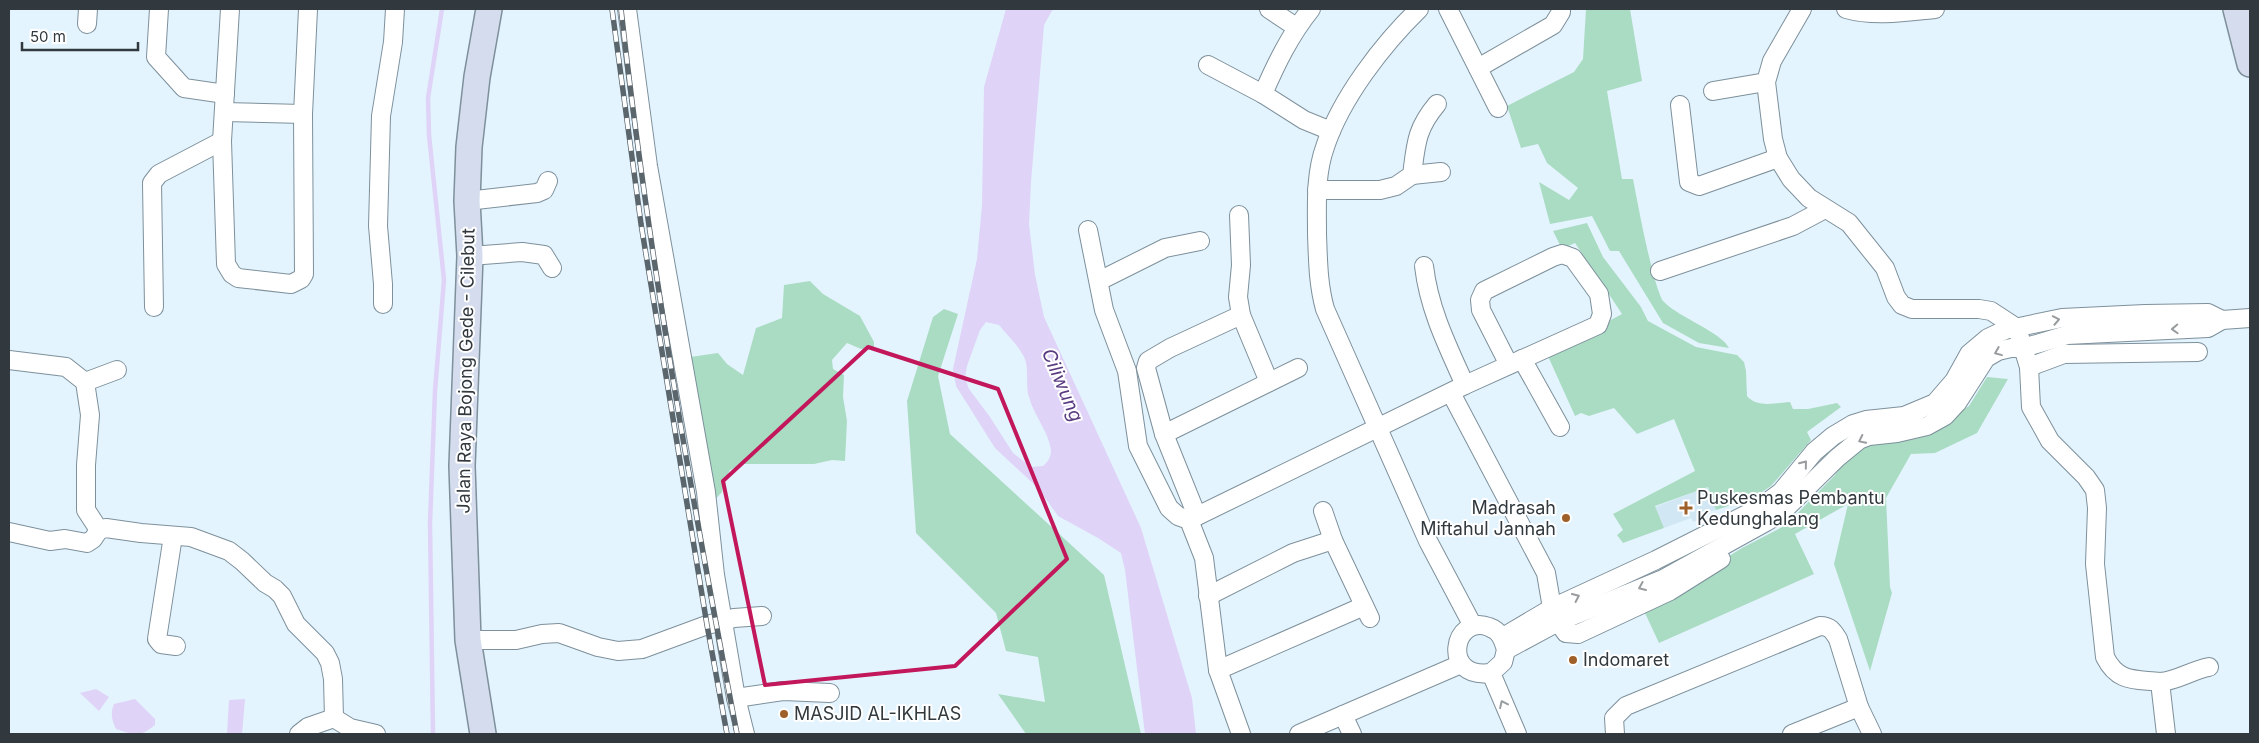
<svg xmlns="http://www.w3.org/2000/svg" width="2259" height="743" font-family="Inter,sans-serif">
  <rect width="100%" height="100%" fill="#e4f4fe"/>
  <polygon fill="#d1e7f3" points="1708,487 1716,510 1704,513 1705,517 1693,522 1691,518 1664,528 1655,507"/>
  <g fill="#aadcc3">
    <path d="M1586,9h44l12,72 -35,10 15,88h11c4,20 21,113 31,123 16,16 57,30 65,46l-30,-5 -36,-20 -44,-72h-9l-18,-35 -42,8 -11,-42 30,18 9,-12 -31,-25 -9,-19 -17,4 -14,-42 67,-34 9,-13z"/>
    <path d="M1587,223l16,34 38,50 7,14 48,26 41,8 7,7 2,9 1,25c10,12 28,7 43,6l3,7h15l29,-6 4,4 -34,25 4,8 -40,46 -18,12 -37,12 -8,-23 -53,19 9,22 -41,15 -6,-8 6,-5 -10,-16 82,-43 -21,-52 -37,15 -23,-26 -25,8 -8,-3 -6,3 -28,-62 75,-40 -47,-71 -13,6 -9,-18z"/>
    <polygon points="810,281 823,294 860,316 874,342 874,348 861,349 847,343 832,360 833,369 844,375 843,397 847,421 845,461 832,460 814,464 743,464 730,470 724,482 722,492 712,503 690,357 718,353 727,364 743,375 756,328 782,318 784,285"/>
    <polygon points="944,309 958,314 938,376 950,434 1104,575 1141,734 1026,734 998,694 1045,702 1038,657 1006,651 996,613 916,533 907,401 933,317"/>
    <polygon points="1987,377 2008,379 1977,433 1935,453 1911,454 1886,498 1890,587 1892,593 1870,671 1834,564 1848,504 1795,534 1814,574 1659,643 1645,613 1688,590 1686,583 1742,548 1786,525 1835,475 1859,440 1936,425 1969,406"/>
  </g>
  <g fill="#dfd3f7" fill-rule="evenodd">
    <path d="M1006,9h47l-9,16 -13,157 -2,42 6,51 9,42 97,211 51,170 4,36h-51l-20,-164 -4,-17 -23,-15 -40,-22 -20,-28 -43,-40 -39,-62 -3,-17 24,-110 5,-54 2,-118zM986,322l13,3c8,10 18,19 24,30 7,11 2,29 6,42 5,19 19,33 22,53 0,7 -3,12 -8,16l-12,1 -18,-14 -23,-36 -21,-28 -4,-11 2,-12 13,-36z"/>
    <polygon points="96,689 109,697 99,711 80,693"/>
    <path d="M135,699l20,20v6c-16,13 -20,10 -39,4 -4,-9 -6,-15 -2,-25z"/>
    <polygon points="245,699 242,734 227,734 229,700"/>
  </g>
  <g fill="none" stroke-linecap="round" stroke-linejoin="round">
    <polyline stroke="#dfd3f7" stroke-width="4.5" points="433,734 430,523 435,391 444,280 429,135 428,98 442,9"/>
    <defs>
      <g id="street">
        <polyline points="159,9 156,57 184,88 225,94"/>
        <polyline points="230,9 222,141 226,264 232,274 238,278 291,284 301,279 304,274 303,114 308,9"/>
        <polyline points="627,9 648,166 706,492 715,575 736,698 745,734"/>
        <polyline points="1269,9 1296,27"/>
        <path d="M1311,9c-21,26 -35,55 -48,85l41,26 27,11"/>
        <path d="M1419,9c-36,35 -78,89 -94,138 -10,28 -8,58 -8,87 1,26 1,50 8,75l103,232 45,85"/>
        <polyline points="1448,9 1498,108"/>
        <path d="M1802,9l-30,52 -6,21 7,57 5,19 13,21 18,19 40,25 36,45 11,29 6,8 10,4h67l12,2 26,17 12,39 2,40 19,34 36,36 9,13 2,18 -2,56 10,93c13,26 30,22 55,25"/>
        <path d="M1846,9c28,8 60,3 89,0"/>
        <polyline points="87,24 88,9"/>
        <polyline points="1208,65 1263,94"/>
        <polyline points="1478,68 1553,25 1561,12 1561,9"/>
        <polyline points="1713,91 1766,82"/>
        <polyline points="1680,105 1689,182 1699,186 1778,158"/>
        <polyline points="224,112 303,114"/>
        <polyline points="1412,175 1441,172"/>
        <path d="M1317,190h63l16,-4 16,-11c4,-31 4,-46 25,-71"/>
        <polyline points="467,201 537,193 544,190 548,181"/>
        <polyline points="1239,215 1241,265 1238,297 1241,315 1269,382"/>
        <polyline points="1088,230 1104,310 1127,371 1138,446 1169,508 1178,516 1189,520 1204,558 1218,670 1241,734"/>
        <polyline points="470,256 522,252 544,255 552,268"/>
        <path d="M1424,266c5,43 23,79 41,119"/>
        <polyline points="1660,271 1793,226 1825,209"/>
        <polyline points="1099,281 1165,248 1200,241"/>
        <polyline points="383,304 383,284 378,226 381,116 393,42 395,9"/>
        <polyline points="154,307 152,183 159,174 222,141"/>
        <polyline points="1522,359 1560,427"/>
        <polyline points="9,360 66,367 85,382 90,415 86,465 86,510 99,530 106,528 141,533 191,537 229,551 242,561 265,583 275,589 282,596 296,624 325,653 330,663 333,679 334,718"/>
        <polyline points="2029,367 2064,354 2198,352"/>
        <polyline points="85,382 117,370"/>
        <polyline points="1451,393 1546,573 1552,608"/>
        <polyline points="1164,434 1298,368"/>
        <polyline points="1323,511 1333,540"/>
        <polyline points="1197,516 1164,434 1146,368 1148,361 1170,348 1241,315"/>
        <polyline points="1189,520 1465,385 1598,325 1602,314 1599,294 1573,258 1562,254 1553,257 1484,291 1480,300 1481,310 1509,365"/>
        <polyline points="9,532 50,541 65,539 87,543 93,539 99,530"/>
        <polyline points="173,536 157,639 161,644 176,646"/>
        <polyline points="1208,596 1293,553 1333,540 1370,618"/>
        <polyline points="1558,622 1566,633 1578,634 1670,591 1721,559"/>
        <polyline points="1503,637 1552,608 1656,560 1759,508 1781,492 1814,452 1833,436 1853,424 1866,420 1904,416 1935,403 1954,381 1969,354 1988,338 2005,330 2062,318 2145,314 2208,313 2222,320"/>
        <polyline points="468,640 516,640 542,634 559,633 598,647 618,651 642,649 707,625 734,618 762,616"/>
        <path d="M1506,650c-3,-11 -6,-19 -17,-23 -36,-14 -49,53 2,46l12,-11 3,-12 52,-28 105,-43 103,-57 15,-9 56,-55 22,-18 10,-4 28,-3 30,-7 18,-10 12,-13 29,-45 12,-7 13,-3h12l44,-13 141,-7 14,-8 28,-2"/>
        <polyline points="1218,670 1364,606"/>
        <polyline points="1491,673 1517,734"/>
        <polyline points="736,698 783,691 830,693"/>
        <polyline points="1343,715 1352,734"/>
        <polyline points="299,734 308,727 334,718 350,728 376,734"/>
        <polyline points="1299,734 1461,664"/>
        <path d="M1615,734l-1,-16 12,-12 194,-80c10,0 13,5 18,13l21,68 13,27"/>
        <polyline points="1792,734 1859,707"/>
        <path d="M2166,734l-6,-52c17,-1 32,-12 49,-15"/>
      </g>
      <g id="secondary">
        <polyline points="2236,9 2250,64"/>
        <polyline points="483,734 468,640 462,466 470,256 467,201 469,147 477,77 489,9"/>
      </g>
    </defs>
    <use href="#street" stroke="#7d909b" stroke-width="20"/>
    <use href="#secondary" stroke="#7d909b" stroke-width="28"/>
    <use href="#street" stroke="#fff" stroke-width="18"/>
    <use href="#secondary" stroke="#d4dced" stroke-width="25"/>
    <defs>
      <g id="rail">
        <polyline points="612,9 641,224 707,625 727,734"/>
        <path d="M621,9c27,243 70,485 116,725"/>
      </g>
    </defs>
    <use href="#rail" stroke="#5b656c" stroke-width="5.5"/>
    <use href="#rail" stroke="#fff" stroke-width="4" stroke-dasharray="11" stroke-linecap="butt"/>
  </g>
  <defs><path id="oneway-chevron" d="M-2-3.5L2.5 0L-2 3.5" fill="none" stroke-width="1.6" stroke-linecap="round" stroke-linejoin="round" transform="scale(1.25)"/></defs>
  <g stroke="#989c9e">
    <use href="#oneway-chevron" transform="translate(2056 320) rotate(-11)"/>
    <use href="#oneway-chevron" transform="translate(2175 329) rotate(178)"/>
    <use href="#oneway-chevron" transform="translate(1998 352) rotate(158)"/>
    <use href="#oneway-chevron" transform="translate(1862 440) rotate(154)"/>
    <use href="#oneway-chevron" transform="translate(1804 464) rotate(-51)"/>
    <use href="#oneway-chevron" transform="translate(1642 587) rotate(157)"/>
    <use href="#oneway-chevron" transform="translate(1576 597) rotate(-25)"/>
    <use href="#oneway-chevron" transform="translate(1503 704) rotate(-115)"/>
  </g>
  <path fill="none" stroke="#c2185b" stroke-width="4" stroke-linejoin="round" d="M868,347l130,42 69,170 -112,107 -190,19 -42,-204z"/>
  <g fill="#9f5f28" stroke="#fff" stroke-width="2">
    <path d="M1683.5 500.5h5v5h5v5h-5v5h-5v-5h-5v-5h5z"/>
    <circle cx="1566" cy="518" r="5"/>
    <circle cx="1573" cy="660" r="5"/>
    <circle cx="784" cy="714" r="5"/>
  </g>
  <g text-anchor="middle" stroke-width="4" stroke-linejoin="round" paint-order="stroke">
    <g font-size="18" fill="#31393e" stroke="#fff">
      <text transform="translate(466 371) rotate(-89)" y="6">Jalan Raya Bojong Gede - Cilebut</text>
    </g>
    <g font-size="18" fill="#31393e" stroke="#fff" text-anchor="start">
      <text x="1697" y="504">Puskesmas Pembantu<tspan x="1697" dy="21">Kedunghalang</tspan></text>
      <text x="1556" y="514" text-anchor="end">Madrasah<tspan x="1556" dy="21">Miftahul Jannah</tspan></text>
      <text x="1583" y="666">Indomaret</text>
      <text x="794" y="720">MASJID AL-IKHLAS</text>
    </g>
    <g font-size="19" font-style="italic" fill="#593b81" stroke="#fff">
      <text transform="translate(1063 385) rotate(67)" y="7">Ciliwung</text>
    </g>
  </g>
  <rect width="2259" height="743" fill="none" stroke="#31393e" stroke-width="20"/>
  <path d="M22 42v8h116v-8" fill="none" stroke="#31393e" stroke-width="2.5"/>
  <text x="30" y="42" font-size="15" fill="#31393e" stroke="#ffffff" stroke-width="4" paint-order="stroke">50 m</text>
</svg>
